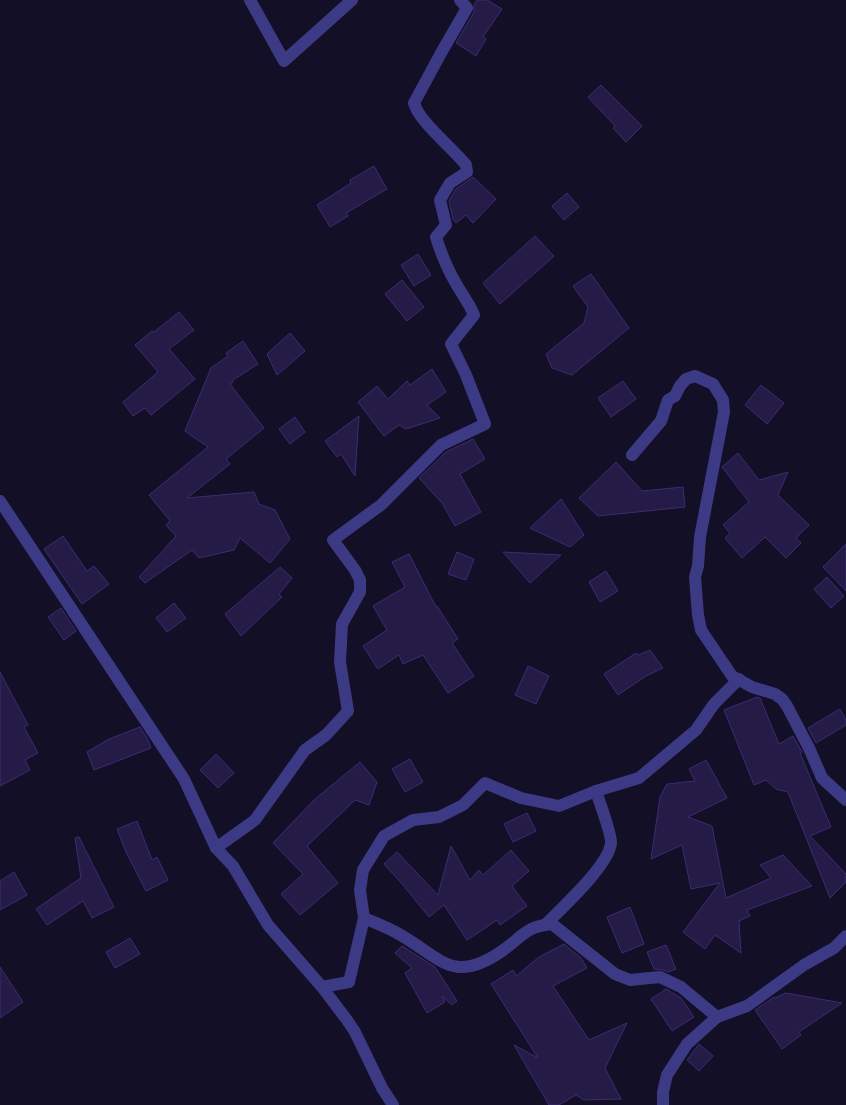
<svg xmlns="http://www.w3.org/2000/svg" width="846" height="1105" font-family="'Golos Text',sans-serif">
  <rect width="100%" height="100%" fill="#130f26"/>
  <g fill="#241b47" stroke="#3b2d73">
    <polygon points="477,0 487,0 502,9 483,37 486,39 476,56 456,43 474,12 474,5"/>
    <polygon points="601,85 642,126 626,142 613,128 615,126 588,97"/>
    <polygon points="374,166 387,189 346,213 348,216 330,227 317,205 351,183 350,180"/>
    <polygon points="473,177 496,199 473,223 466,215 456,223 453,219 449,201 456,189"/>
    <polygon points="567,193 579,207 564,220 552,206"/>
    <polygon points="535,236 554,256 500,304 483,283"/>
    <polygon points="418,254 431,275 414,286 401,265"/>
    <polygon points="591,274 629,328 572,375 552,368 546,354 584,323 588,307 573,286"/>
    <polygon points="402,280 424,307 407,321 385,294"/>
    <polygon points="179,312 194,330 169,349 195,379 151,415 145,408 133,416 123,402 158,372 135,345 152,331 154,332"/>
    <polygon points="290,333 305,351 277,375 267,354"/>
    <polygon points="243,341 258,364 233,380 233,382 230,384 264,428 226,459 230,464 187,498 254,492 259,504 275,510 290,539 270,563 240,538 234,550 199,558 192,550 145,583 139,577 176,536 166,525 170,521 149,495 208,447 185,431 211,368 228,356 226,353"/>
    <polygon points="432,369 446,392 427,405 440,418 406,429 399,425 384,436 358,402 377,386 388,399 407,381 410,385"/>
    <polygon points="623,381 636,399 611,417 598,398"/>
    <polygon points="761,385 784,403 767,424 745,405"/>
    <polygon points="359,416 355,476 341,454 337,457 325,441"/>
    <polygon points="295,417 305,432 290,444 279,429"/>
    <polygon points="473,439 485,459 460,474 481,512 455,526 442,503 419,478 446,452"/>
    <polygon points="738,453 759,480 788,472 778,495 809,525 796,538 801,543 786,558 765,537 742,558 725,538 730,533 723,525 749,502 722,467"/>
    <polygon points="616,462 642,491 683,487 685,507 598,516 579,498"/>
    <polygon points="561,499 584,535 570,547 530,528"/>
    <polygon points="63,536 87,571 94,566 109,584 82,604 44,549"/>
    <polygon points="846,544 846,591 823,567"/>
    <polygon points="457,552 474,559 466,580 448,574"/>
    <polygon points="503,552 561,555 530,583"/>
    <polygon points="409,554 436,607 437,606 458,639 452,643 474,676 448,693 423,655 403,664 399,655 378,669 363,646 387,630 373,606 405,587 392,562"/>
    <polygon points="280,567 292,578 279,594 282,597 241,636 225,614"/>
    <polygon points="606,571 618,591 600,602 589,582"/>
    <polygon points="827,577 844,596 831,608 814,589"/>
    <polygon points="174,603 186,618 167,632 156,618"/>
    <polygon points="61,608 76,631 64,640 48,617"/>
    <polygon points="650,650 663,668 646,676 618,695 604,674 636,653 638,655"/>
    <polygon points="528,666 549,676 536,704 515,695"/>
    <polygon points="0,672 28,725 24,727 38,753 25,760 30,770 0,786"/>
    <polygon points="757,697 760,698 779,744 793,736 802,752 800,753 831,827 810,836 846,874 846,882 830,898 788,792 776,789 766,780 754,785 724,710"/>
    <polygon points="840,709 846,720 846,725 816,743 808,728"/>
    <polygon points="140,727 147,738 151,748 94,770 87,752 109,739"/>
    <polygon points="216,754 234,773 218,788 200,770"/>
    <polygon points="410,759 423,782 405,792 392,769"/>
    <polygon points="706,760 727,798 688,817 712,826 726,898 771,878 760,865 783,855 812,886 747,910 750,916 739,921 741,953 715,935 705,949 683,932 720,883 691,889 682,845 651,859 660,797 667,784 695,781 689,769"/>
    <polygon points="360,762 377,782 369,805 355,800 307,846 338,883 300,915 281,894 303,874 273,843 314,800"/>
    <polygon points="527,813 536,831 513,842 504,824"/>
    <polygon points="137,821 152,860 157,857 168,880 146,891 126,852 117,829"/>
    <polygon points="79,837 114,907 92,918 83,901 47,925 36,909 81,878 75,838"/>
    <polygon points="451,846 470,880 479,870 483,875 511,850 529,871 512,886 527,906 500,925 497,920 467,940 444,905 429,917 403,885 384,864 397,852 438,895"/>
    <polygon points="14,872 27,895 0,910 0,881"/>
    <polygon points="630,907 644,944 622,953 607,917"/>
    <polygon points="130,938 140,954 115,968 106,952"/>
    <polygon points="564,944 581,958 587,968 553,986 589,1040 627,1023 605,1068 621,1099 584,1100 576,1095 559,1105 549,1105 514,1045 538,1058 491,984 513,970 516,976 539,957"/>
    <polygon points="666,945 676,969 668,972 663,970 654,969 647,952"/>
    <polygon points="402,946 435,967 457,1001 452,1005 442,996 445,1002 427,1013 405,973 412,968 395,953"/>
    <polygon points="0,967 23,1002 0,1018"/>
    <polygon points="666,989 681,998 694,1017 672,1031 651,999"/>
    <polygon points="786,993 842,1003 799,1032 801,1035 782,1049 755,1010 774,997 775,998"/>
    <polygon points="699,1044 713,1056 699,1071 687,1060"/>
  </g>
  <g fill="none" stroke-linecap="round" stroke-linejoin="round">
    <g stroke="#3d3a85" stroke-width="12">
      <polyline points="250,0 284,61 352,0"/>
      <polyline points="632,455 661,421 668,400 675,396 680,386 686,379 695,376 713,384 723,400 724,412 700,537 698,566 695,577 698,615 701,630 732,676 752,687 775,694 782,699 787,706 809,748 822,778 846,800"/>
      <polyline points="0,501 184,779 216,848 233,866 268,925 322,987 347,1020 355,1032 382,1088 393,1105"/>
      <path d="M216,848l39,-28 50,-70 21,-15 22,-24 -8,-49 2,-38 18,-32v-12l-5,-10 -22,-30 48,-35 60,-60 44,-21 -19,-49 -15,-31 23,-29c-3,-8 -7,-13 -11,-20 -12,-18 -21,-38 -27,-58l10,-12 -6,-25 10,-17 17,-11 -1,-7c-13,-17 -47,-43 -52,-62l27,-50 26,-45 -7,-8"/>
      <path d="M364,918c12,5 25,10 35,16 42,24 54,51 103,17 20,-14 24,-25 50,-27l63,50 15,6 30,-3 21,10 36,30"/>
      <path d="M545,925c17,-17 64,-60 66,-82 1,-8 -12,-42 -15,-52"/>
      <polyline points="322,987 349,982 364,918 360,890 363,870 384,836 413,820 439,817 463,805 485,783 521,798 559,806 596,791 639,778 696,730 714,704 739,679"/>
      <polyline points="663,1105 663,1092 667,1075 687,1044 717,1017 747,1006 804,965 834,948 846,936"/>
    </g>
  </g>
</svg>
